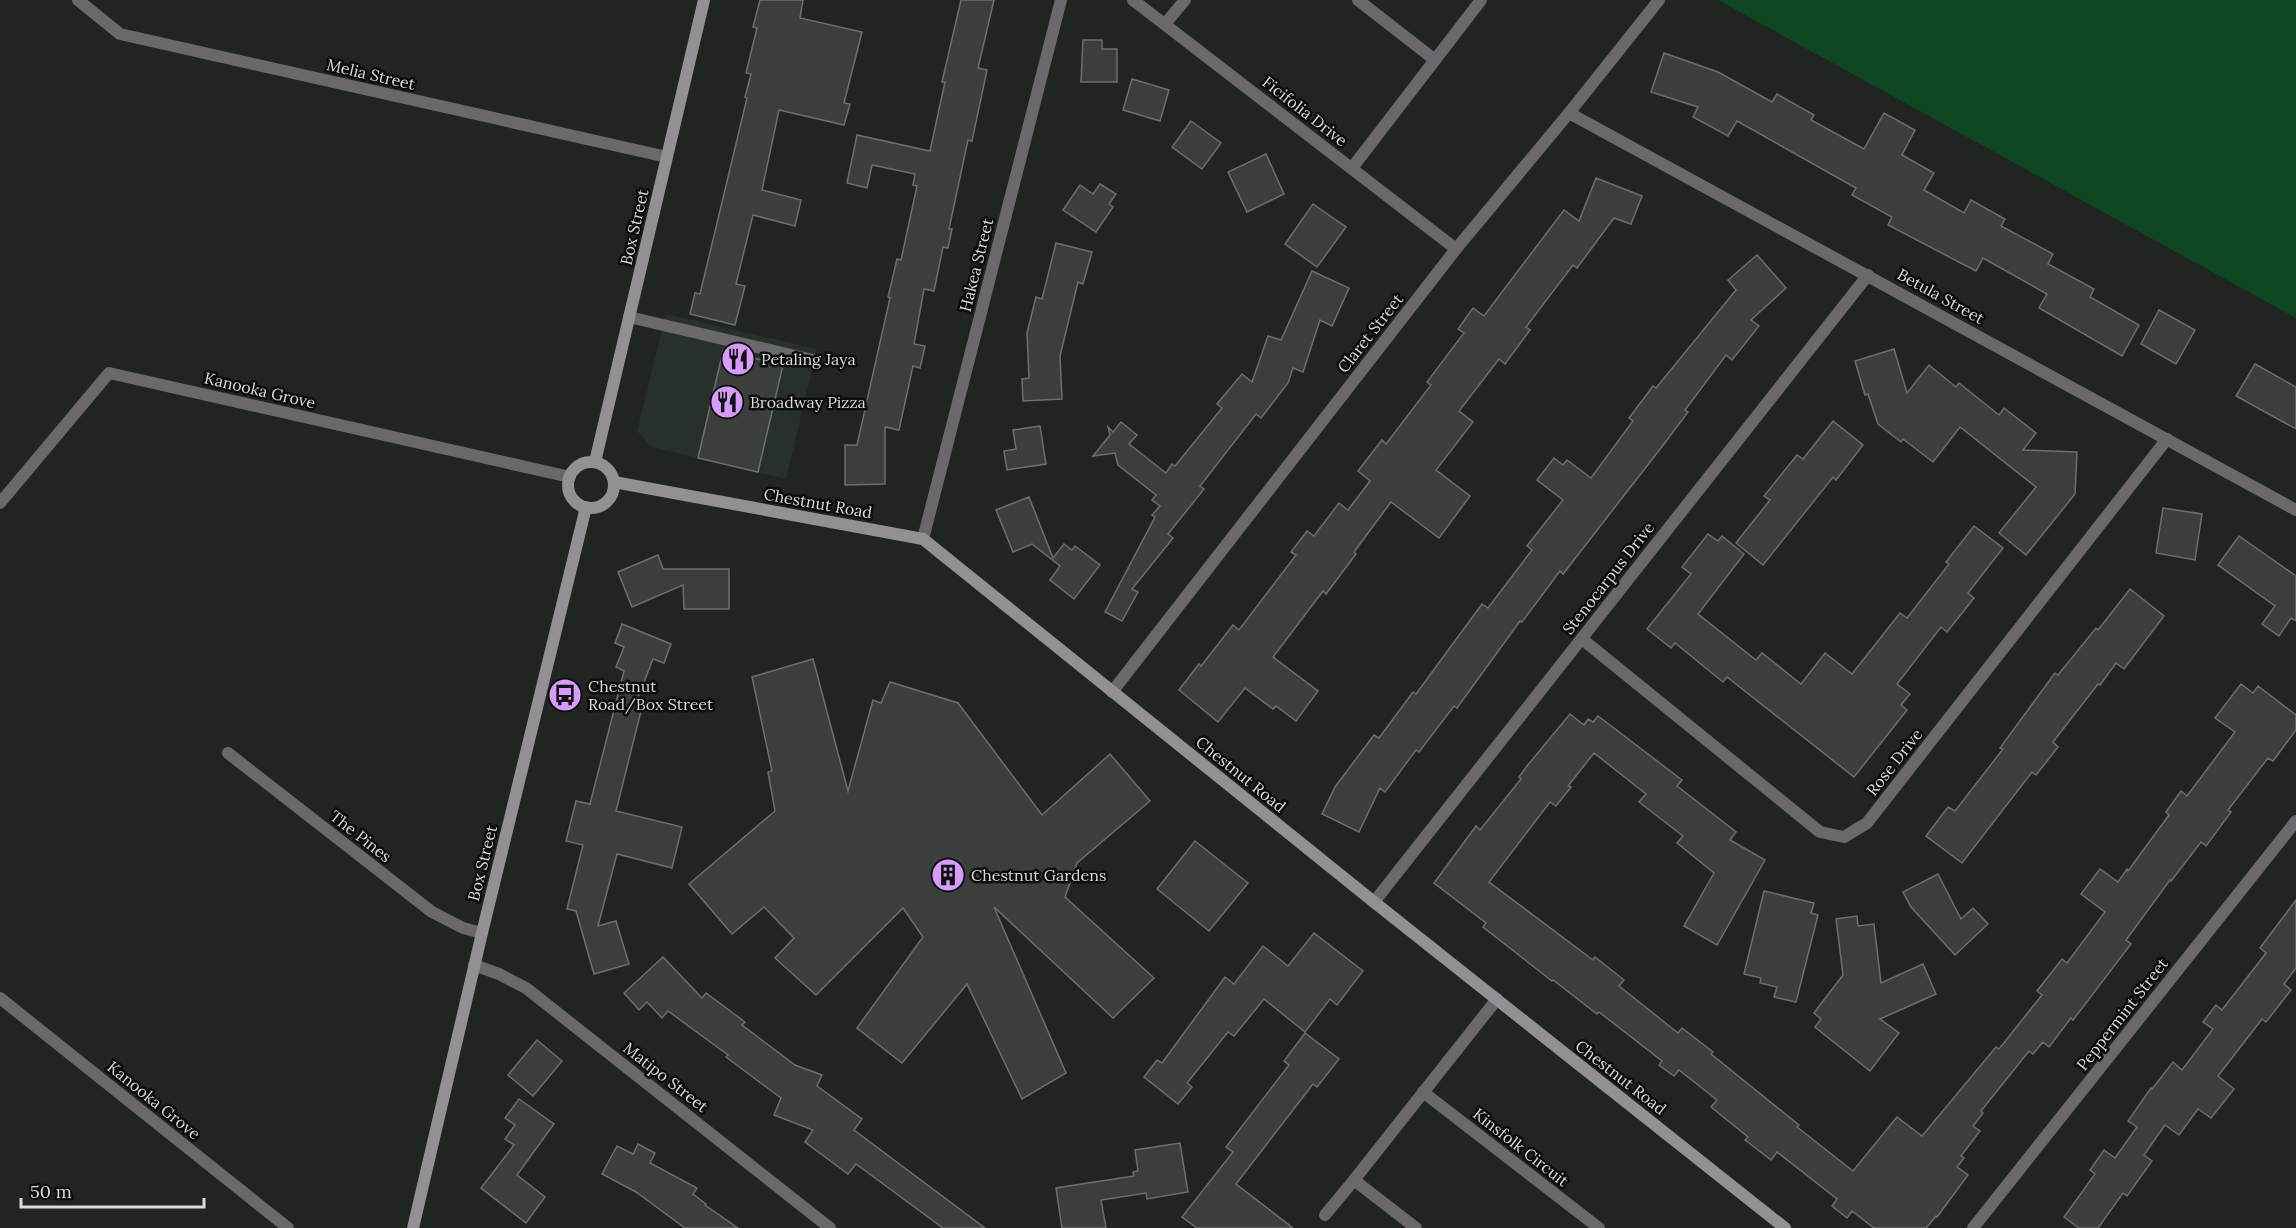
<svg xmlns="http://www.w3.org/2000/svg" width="2296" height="1228" font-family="Lora,serif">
  <rect width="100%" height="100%" fill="#212522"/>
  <polygon fill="#273029" points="666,314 817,349 786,479 651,447 637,431"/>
  <polygon fill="#0f4622" points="1718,0 2296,0 2296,318"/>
  <g fill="#3a3f3b" stroke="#6b706c" stroke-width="1.5">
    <polygon points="760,0 803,0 800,18 862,32 844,103 850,104 844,125 779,110 762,190 801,200 795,226 753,215 736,284 745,286 735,325 690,314 695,293 700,294 747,98 745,97 751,74 746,73 757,28 753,27"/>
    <polygon points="961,0 994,0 978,68 987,70 972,141 968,140 949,229 952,229 948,248 943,247 934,291 924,289 914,344 925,346 920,368 913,366 899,430 885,427 885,484 845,485 845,445 857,445 890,298 888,297 897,259 901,260 917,186 913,185 915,174 872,165 867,188 847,183 857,135 930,151 945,82 942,82"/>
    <polygon points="1083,40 1102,40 1102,49 1117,49 1117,82 1081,82"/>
    <polygon points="1664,53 1718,72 1772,102 1777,94 1814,115 1811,120 1864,149 1884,113 1915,130 1902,155 1934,173 1924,190 1964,213 1971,200 2005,219 2001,226 2053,254 2048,264 2094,289 2090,297 2139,325 2122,356 2039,308 2047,294 1983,258 1976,271 1888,225 1892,217 1852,195 1856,188 1737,121 1728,136 1693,117 1698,107 1651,92"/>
    <polygon points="1132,79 1169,90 1160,121 1123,110"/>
    <polygon points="1191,121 1221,143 1202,169 1172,147"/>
    <polygon points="1266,154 1284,194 1247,212 1228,172"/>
    <polygon points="1596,178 1642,196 1631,224 1614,218 1577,268 1573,265 1526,327 1530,330 1505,364 1499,359 1459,411 1473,422 1436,470 1470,496 1439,538 1391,502 1354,552 1356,554 1326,594 1323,591 1273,657 1318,691 1296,721 1276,706 1273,709 1245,688 1218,722 1179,690 1199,664 1201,666 1233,625 1239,630 1296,555 1291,552 1307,531 1314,536 1339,503 1348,510 1370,481 1358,471 1382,440 1386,444 1431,385 1427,382 1464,333 1458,329 1473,308 1484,316 1564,210 1579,221"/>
    <polygon points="1100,184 1116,194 1109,204 1113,207 1096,232 1063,210 1080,185 1093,194"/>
    <polygon points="1313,204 1346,227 1317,267 1285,244"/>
    <polygon points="1056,243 1092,252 1083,284 1078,282 1060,356 1062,399 1023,401 1022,379 1029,378 1027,333 1036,297 1042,299"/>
    <polygon points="1757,255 1786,288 1751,320 1759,326 1732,360 1726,355 1685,410 1688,412 1664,444 1563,574 1560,571 1522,622 1520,621 1457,708 1454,706 1419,752 1416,750 1385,792 1380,788 1359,832 1322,814 1335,787 1374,735 1379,738 1413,692 1416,694 1482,604 1488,608 1532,550 1527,546 1563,500 1537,480 1554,458 1563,465 1567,460 1591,478 1633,421 1629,418 1653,386 1656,388 1736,290 1728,280"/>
    <polygon points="1312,271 1349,288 1332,326 1320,320 1303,372 1293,368 1288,383 1261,418 1256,414 1200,486 1204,489 1168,534 1173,538 1132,589 1138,592 1122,621 1105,612 1155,517 1152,515 1160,506 1152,500 1156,495 1118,465 1115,453 1093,456 1110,435 1108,427 1113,432 1121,422 1137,435 1129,444 1166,473 1172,464 1175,466 1222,408 1217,404 1242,374 1252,382 1268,336 1281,340"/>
    <polygon points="2159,310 2195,330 2176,364 2141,344"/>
    <polygon points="1894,349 1907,393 1929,365 1956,387 1959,383 1999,415 2004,408 2036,433 2023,450 2077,452 2075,494 2026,555 1999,533 2036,487 1960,427 1933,462 1903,439 1901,442 1878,424 1868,394 1865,395 1855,361"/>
    <polygon points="723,351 783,365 758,472 698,458"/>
    <polygon points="2255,364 2296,387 2296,429 2236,396"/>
    <polygon points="1833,421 1863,445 1836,480 1833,477 1763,565 1736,543 1770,500 1764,496 1797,455 1803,459"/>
    <polygon points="1040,426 1046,464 1007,470 1004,451 1016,449 1013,430"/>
    <polygon points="1029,497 1053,558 1064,544 1072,550 1075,546 1100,565 1074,599 1050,580 1060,566 1032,544 1013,552 996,510"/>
    <polygon points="2163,508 2202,514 2195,560 2156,553"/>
    <polygon points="1974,526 2003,548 1968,593 1974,598 1947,632 1941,627 1897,684 1910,694 1901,705 1907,710 1854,777 1727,677 1723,682 1675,643 1671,648 1647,629 1691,574 1682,567 1708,534 1718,541 1722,536 1744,554 1698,614 1756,660 1762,653 1801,684 1825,653 1852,674 1900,613 1907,618 1949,564 1946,562"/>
    <polygon points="2239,536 2296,576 2296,621 2291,618 2279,636 2262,624 2275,606 2218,565"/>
    <polygon points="658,555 663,569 729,569 729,609 684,609 683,585 632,607 618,572"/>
    <polygon points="2130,589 2164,616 2124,669 2116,663 2100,685 2098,684 2053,742 2058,747 2036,775 2032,772 1962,863 1926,836 1948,807 1955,811 2003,749 2000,748 2055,673 2058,675 2096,628 2098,630"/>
    <polygon points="622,624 671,644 664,663 653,659 635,705 642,707 616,811 682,827 672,868 617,854 598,926 616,921 629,964 594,974 576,911 567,909 583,845 566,841 576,801 590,804 624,671 616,667 624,647 615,643"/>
    <polygon points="813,659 848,791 873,700 881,703 890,682 958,703 1042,815 1110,754 1150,801 1077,863 1065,897 1154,978 1113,1018 994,907 1066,1073 1022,1099 967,984 902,1063 857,1028 923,937 903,908 816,995 775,958 794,938 764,907 732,934 689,884 775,811 768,772 772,771 752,677"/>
    <polygon points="2241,684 2253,693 2258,686 2296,715 2296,730 2273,761 2268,758 2228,810 2231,812 2206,846 2201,842 2171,881 2170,880 2126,940 2131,944 2073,1020 2071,1018 2049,1047 2043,1042 2033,1054 2029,1051 1981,1111 1983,1113 1973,1126 1980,1131 1961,1156 1964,1158 1957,1167 1968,1175 1937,1217 1936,1216 1926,1228 1874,1228 1852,1211 1847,1218 1832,1206 1837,1199 1777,1152 1771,1160 1745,1140 1748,1137 1711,1107 1717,1100 1679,1070 1674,1076 1659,1065 1662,1061 1599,1012 1597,1014 1553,980 1552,981 1483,927 1486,923 1434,883 1476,826 1480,830 1521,779 1519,777 1527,766 1570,714 1584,725 1588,719 1593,722 1598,716 1682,780 1677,786 1736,832 1730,840 1765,860 1717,945 1684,926 1714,873 1677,843 1683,836 1639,802 1646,794 1594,753 1568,786 1571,787 1556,806 1550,802 1489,882 1593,960 1595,957 1624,980 1619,986 1678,1033 1682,1028 1713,1052 1711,1054 1799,1125 1797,1127 1853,1171 1897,1117 1922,1136 1996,1047 1999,1049 2042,995 2037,991 2062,959 2067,963 2105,912 2081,894 2100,869 2118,882 2127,869 2128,871 2169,815 2166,812 2181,791 2187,796 2235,732 2215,718"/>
    <polygon points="1195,841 1248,883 1209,931 1157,889"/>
    <polygon points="1938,874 1961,919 1973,908 1988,924 1955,955 1911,907 1903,892"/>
    <polygon points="1764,891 1814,903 1811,913 1818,915 1796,1002 1774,997 1777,987 1760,983 1761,978 1744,974"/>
    <polygon points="2296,900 2296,968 2284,984 2291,990 2266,1022 2262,1019 2218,1076 2234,1089 2211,1118 2198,1109 2179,1135 2165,1125 2144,1155 2152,1161 2127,1196 2123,1193 2098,1228 2079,1228 2064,1217 2095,1174 2090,1170 2104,1150 2115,1158 2137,1127 2128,1121 2151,1088 2152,1089 2173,1062 2182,1070 2213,1029 2203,1022 2216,1005 2222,1010 2266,953 2260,948"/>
    <polygon points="1857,916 1858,926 1874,924 1881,983 1923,964 1936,994 1880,1019 1899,1033 1870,1071 1815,1027 1821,1019 1814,1013 1843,975 1836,919"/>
    <polygon points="1314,933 1363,971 1337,1005 1330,999 1305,1032 1264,999 1234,1036 1228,1032 1187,1083 1192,1087 1178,1104 1144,1077 1157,1060 1162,1063 1225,977 1234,984 1263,946 1288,966"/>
    <polygon points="663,957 702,998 706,993 745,1022 742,1025 795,1065 822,1075 817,1086 862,1119 854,1130 985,1228 943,1228 856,1164 848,1174 805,1142 813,1130 774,1115 781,1098 726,1057 728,1055 668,1011 662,1018 647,1002 639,1010 624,993"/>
    <polygon points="1305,1033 1339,1059 1317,1087 1313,1084 1236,1184 1293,1228 1197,1228 1182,1217 1233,1152 1226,1147 1289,1065 1284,1061"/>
    <polygon points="537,1040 562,1061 533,1096 508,1075"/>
    <polygon points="519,1099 554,1124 517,1175 545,1197 526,1223 481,1188 514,1145 505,1139 515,1125 505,1118"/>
    <polygon points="1180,1143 1188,1192 1147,1199 1146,1193 1101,1200 1106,1228 1062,1228 1056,1188 1134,1176 1133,1172 1138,1171 1135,1150"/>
    <polygon points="638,1144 655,1153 650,1163 697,1188 693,1194 706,1204 705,1205 738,1228 685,1228 636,1192 602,1174 617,1146 633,1154"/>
  </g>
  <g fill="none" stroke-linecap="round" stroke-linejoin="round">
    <g stroke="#6a686b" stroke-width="12">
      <polyline points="1358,0 1435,60"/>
      <polyline points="629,317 813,360"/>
    </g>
    <g stroke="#6a686b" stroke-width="12">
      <polyline points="78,0 120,34 667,157"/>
      <polyline points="1133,0 1456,249"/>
      <polyline points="1165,24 1185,0"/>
      <polyline points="1569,113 2296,510"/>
      <polyline points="1352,168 1481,0"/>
      <polyline points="0,503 109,373 570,477"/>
      <polyline points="923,539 1061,0"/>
      <polyline points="1582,639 1820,832 1844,837 1867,823 2167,439"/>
      <polyline points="1112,692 1456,249 1569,113 1659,0"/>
      <polyline points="228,753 432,912 463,928 482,933"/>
      <polyline points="1374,902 1868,275"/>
      <polyline points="474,965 499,974 526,988 830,1228"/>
      <polyline points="0,998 288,1228"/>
      <polyline points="1423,1092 1599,1228"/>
      <polyline points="1325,1215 1354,1180"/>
      <polyline points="1416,1228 1354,1180 1497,999"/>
      <polyline points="1973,1228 2296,821"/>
    </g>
    <g stroke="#929093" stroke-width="12">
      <polyline points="595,462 704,0"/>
      <circle cx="591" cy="485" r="23"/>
      <polyline points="614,482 923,539 1374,902 1785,1228"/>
      <polyline points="413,1228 482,933 586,507"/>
    </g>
  </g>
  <defs>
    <symbol id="restaurant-disc" viewBox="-11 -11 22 22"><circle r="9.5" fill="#d79bf9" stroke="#0c0d0c"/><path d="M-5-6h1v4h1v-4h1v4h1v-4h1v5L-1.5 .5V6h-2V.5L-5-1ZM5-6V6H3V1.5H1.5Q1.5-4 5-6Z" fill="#111"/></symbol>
    <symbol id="bus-disc" viewBox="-11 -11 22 22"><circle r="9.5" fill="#d79bf9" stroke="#0c0d0c"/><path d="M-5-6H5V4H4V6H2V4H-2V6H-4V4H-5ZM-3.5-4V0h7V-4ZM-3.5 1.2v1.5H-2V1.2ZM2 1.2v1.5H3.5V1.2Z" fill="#111"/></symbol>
    <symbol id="building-disc" viewBox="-11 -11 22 22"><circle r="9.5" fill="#d79bf9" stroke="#0c0d0c"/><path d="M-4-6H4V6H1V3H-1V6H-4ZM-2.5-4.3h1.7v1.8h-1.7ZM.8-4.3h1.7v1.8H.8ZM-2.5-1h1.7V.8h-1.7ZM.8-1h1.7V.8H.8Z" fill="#111"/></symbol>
  </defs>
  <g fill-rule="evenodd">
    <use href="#restaurant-disc" x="719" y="340" width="38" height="38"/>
    <use href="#restaurant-disc" x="708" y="383" width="38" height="38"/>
    <use href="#bus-disc" x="546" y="676" width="38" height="38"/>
    <use href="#building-disc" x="929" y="856" width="38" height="38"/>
  </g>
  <g text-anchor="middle" stroke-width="5" stroke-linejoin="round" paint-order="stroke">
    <g font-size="16" fill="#d8dbd8" stroke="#0c0d0c">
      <text transform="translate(371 74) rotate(13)" y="6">Melia Street</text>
      <text transform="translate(1305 111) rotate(38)" y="6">Ficifolia Drive</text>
      <text transform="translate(634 227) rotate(-77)" y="6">Box Street</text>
      <text transform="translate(976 265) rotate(-76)" y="6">Hakea Street</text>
      <text transform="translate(1941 296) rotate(29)" y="6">Betula Street</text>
      <text transform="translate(1370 333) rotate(-52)" y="6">Claret Street</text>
      <text transform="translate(260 390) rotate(13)" y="6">Kanooka Grove</text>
      <text transform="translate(818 503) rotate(10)" y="6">Chestnut Road</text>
      <text transform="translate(1608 578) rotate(-52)" y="6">Stenocarpus Drive</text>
      <text transform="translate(1894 762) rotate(-52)" y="6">Rose Drive</text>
      <text transform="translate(1241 774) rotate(39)" y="6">Chestnut Road</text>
      <text transform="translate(361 836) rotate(38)" y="6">The Pines</text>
      <text transform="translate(482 863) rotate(-76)" y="6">Box Street</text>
      <text transform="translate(2122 1014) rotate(-52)" y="6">Peppermint Street</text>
      <text transform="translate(666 1077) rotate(38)" y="6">Matipo Street</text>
      <text transform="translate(1621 1077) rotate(38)" y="6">Chestnut Road</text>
      <text transform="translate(154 1100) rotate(39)" y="6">Kanooka Grove</text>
      <text transform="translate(1521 1147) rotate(38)" y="6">Kinsfolk Circuit</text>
    </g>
    <g font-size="16" fill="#d8dbd8" stroke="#0c0d0c" text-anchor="start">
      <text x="761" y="365">Petaling Jaya</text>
      <text x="750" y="408">Broadway Pizza</text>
      <text x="588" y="692">Chestnut<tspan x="588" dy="18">Road/Box Street</tspan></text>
      <text x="971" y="881">Chestnut Gardens</text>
    </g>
  </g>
  <path d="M21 1198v9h183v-9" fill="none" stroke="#d8dbd8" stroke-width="3"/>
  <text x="30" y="1198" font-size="18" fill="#d8dbd8" stroke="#0c0d0c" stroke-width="4.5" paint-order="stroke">50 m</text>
</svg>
